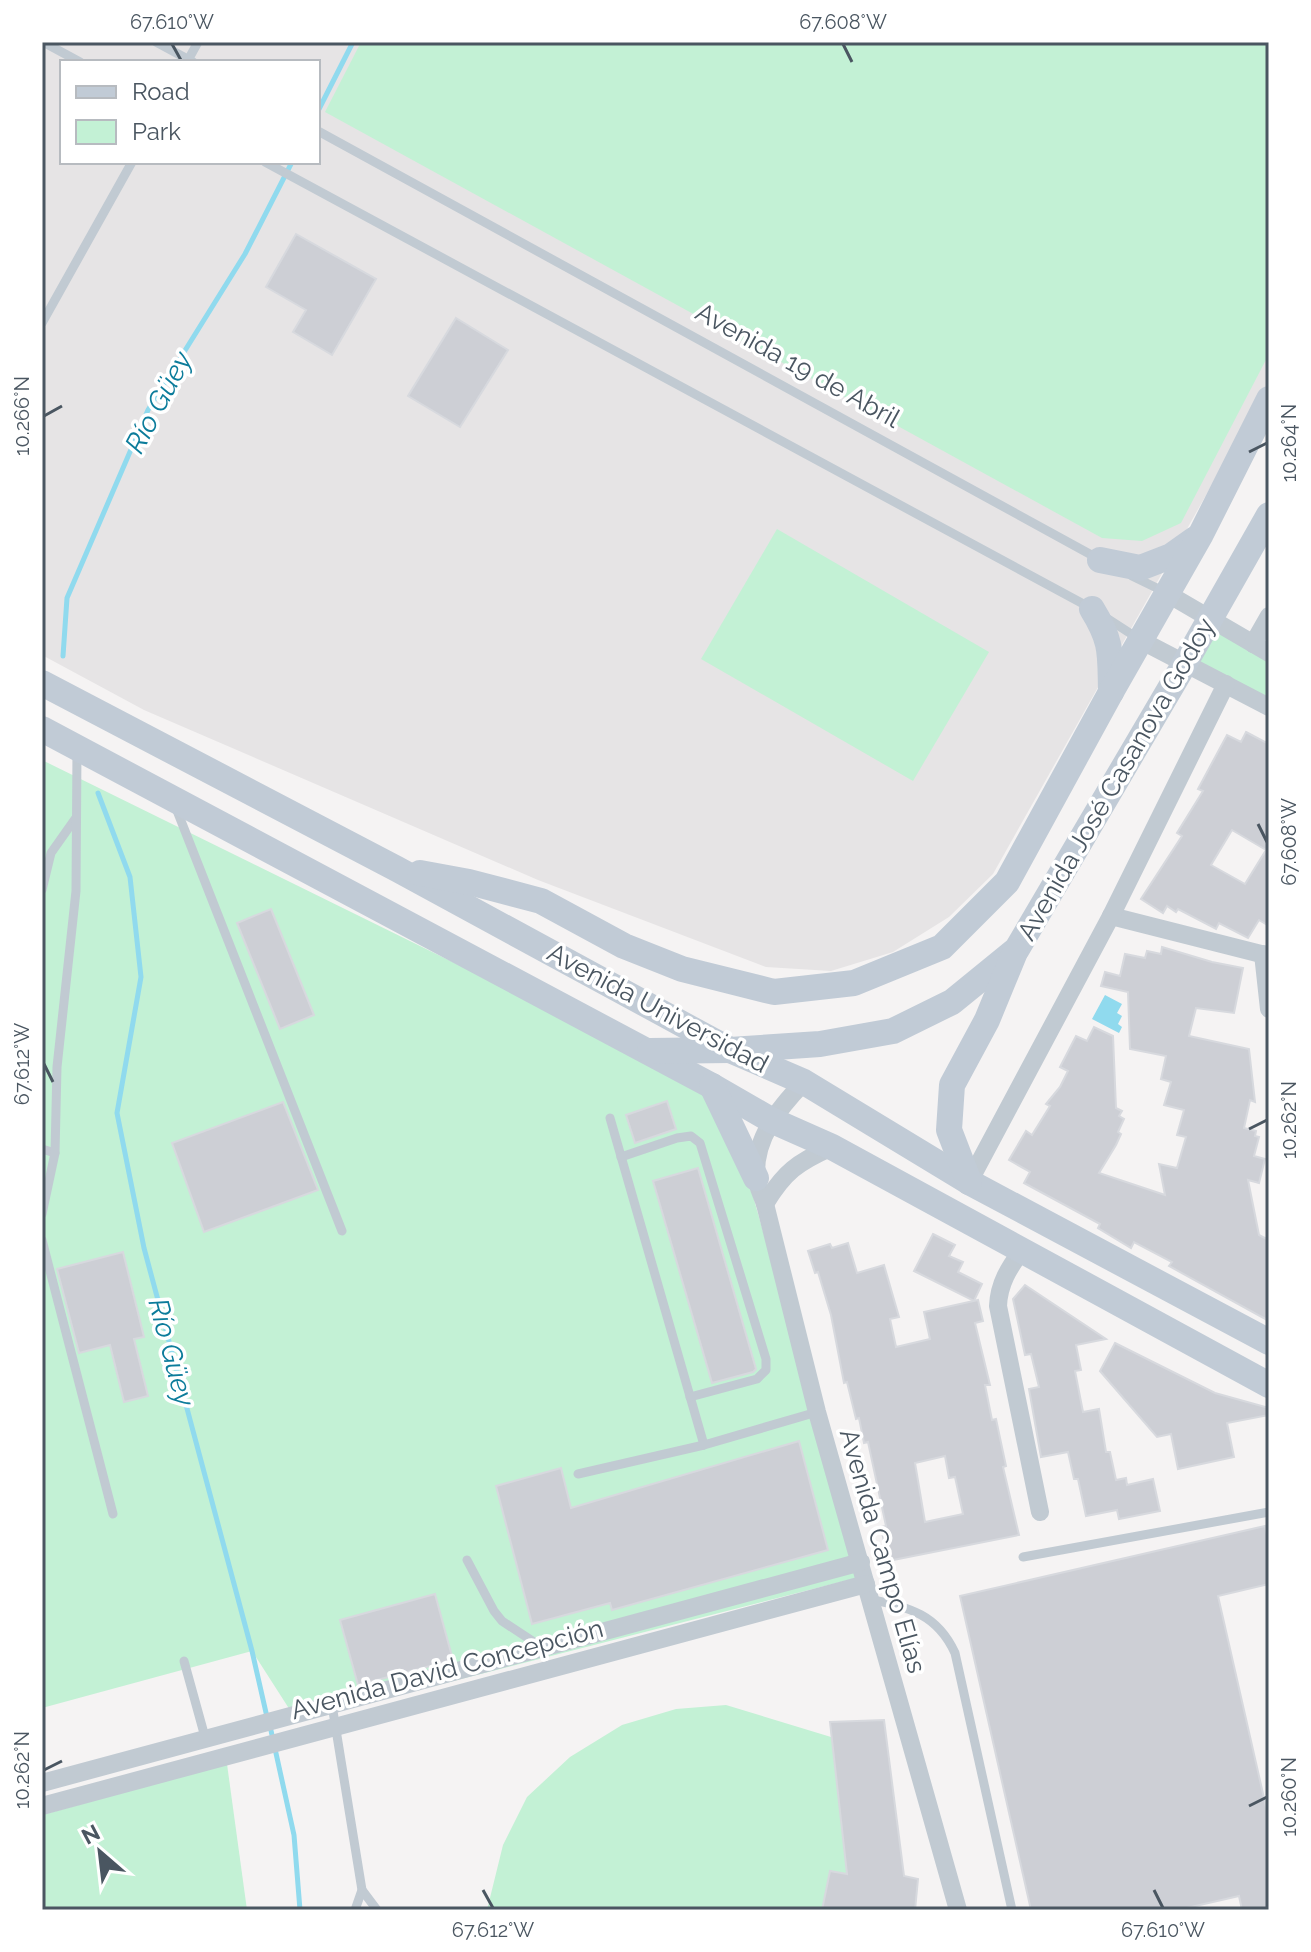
<svg xmlns="http://www.w3.org/2000/svg" width="1311" height="1952" font-family="Raleway,sans-serif">
  <rect width="100%" height="100%" fill="#f5f3f3"/>
  <path fill="#e6e4e5" fill-rule="evenodd" d="M42,42h1227v341l-276,491 -44,43 -56,35 -62,19 -65,-4 -228,-87 -394,-170 -102,-55zM62,62h256v100h-256z"/>
  <g fill="#c3f1d5">
    <polygon points="361,42 1269,42 1269,354 1181,523 1142,541 1102,538 325,112"/>
    <polygon points="777,529 989,652 913,781 701,659"/>
    <polygon points="1212,628 1269,660 1269,700 1195,660"/>
    <polygon points="42,760 725,1096 860,1577 297,1721 252,1651 42,1708"/>
    <polygon points="726,1705 831,1737 830,1722 884,1720 903,1876 918,1879 915,1910 487,1910 503,1845 527,1797 570,1757 622,1725 676,1709"/>
    <polygon points="227,1764 247,1910 42,1910 42,1815"/>
  </g>
  <polygon fill="#90daee" points="1105,995 1122,1004 1117,1013 1122,1016 1118,1024 1122,1027 1119,1033 1092,1019"/>
  <g fill="none" stroke-linecap="round" stroke-linejoin="round">
    <g stroke="#90daee" stroke-width="5">
      <polyline points="318,111 353,42"/>
      <polyline points="63,656 67,598 148,410 245,254 292,162"/>
      <polyline points="98,793 130,877 141,977 117,1113 144,1248 252,1651 267,1717"/>
      <polyline points="270,1726 294,1835 300,1910"/>
    </g>
  </g>
  <g fill="#cdcfd5" stroke="#d7d9de" stroke-width="2" fill-rule="evenodd">
    <polygon points="296,234 376,279 332,355 293,332 306,310 266,287"/>
    <polygon points="456,318 508,350 460,427 408,396"/>
    <path d="M1246,732l23,12v182l-10,-6 -11,18 -29,-15 -3,6 -38,-20 -2,3 -9,-6 -4,7 -22,-14 41,-63 -5,-3 26,-42 -5,-2 29,-54 14,7zM1232,830l34,20 -21,34 -34,-19z"/>
    <polygon points="271,909 314,1015 280,1029 237,923"/>
    <polygon points="1162,947 1212,962 1243,968 1234,1013 1196,1008 1189,1036 1249,1049 1255,1102 1250,1100 1244,1128 1256,1131 1255,1136 1259,1137 1254,1156 1265,1159 1259,1183 1248,1180 1259,1235 1269,1240 1269,1321 1169,1266 1172,1262 1134,1242 1131,1248 1098,1228 1100,1224 1024,1183 1030,1172 1009,1160 1026,1131 1032,1135 1050,1106 1046,1104 1060,1087 1068,1071 1060,1067 1076,1036 1087,1041 1094,1027 1113,1036 1116,1108 1122,1111 1119,1116 1124,1119 1118,1132 1121,1134 1116,1145 1099,1173 1165,1195 1159,1164 1177,1168 1186,1137 1177,1135 1184,1110 1164,1105 1171,1082 1161,1079 1166,1056 1130,1049 1128,992 1101,986 1105,972 1120,976 1125,954 1145,958 1147,951 1161,954"/>
    <polygon points="667,1101 676,1129 635,1143 626,1115"/>
    <polygon points="283,1102 318,1190 204,1232 172,1143"/>
    <polygon points="698,1168 756,1369 753,1372 712,1383 653,1181"/>
    <polygon points="933,1234 955,1245 949,1256 963,1262 958,1272 982,1284 974,1301 914,1271"/>
    <path d="M848,1243l9,30 27,-8 15,52 -9,2 6,28 34,-8 -6,-27 54,-12 5,21 -8,2 15,62h-5l7,35 4,-1 10,47 -3,1 16,68 -131,26 -7,-34 5,-1 -18,-84 -4,1 -5,-25 -3,1 -9,-37 -3,1 -13,-68 -13,-43 -3,1 -7,-22 22,-7 2,4zM945,1456l4,22 6,-1 8,37 -38,8 -10,-59z"/>
    <polygon points="123,1252 144,1337 134,1339 148,1396 124,1402 110,1345 79,1353 57,1269"/>
    <polygon points="1025,1285 1106,1339 1076,1345 1081,1370 1075,1371 1083,1412 1099,1409 1106,1452 1110,1452 1116,1480 1126,1478 1127,1485 1153,1479 1160,1511 1119,1519 1117,1510 1086,1516 1078,1479 1074,1479 1068,1452 1041,1457 1029,1389 1039,1387 1031,1354 1025,1355 1013,1299"/>
    <polygon points="1115,1343 1215,1393 1269,1408 1269,1415 1227,1423 1234,1457 1178,1469 1171,1434 1157,1437 1100,1371"/>
    <polygon points="799,1441 828,1550 612,1610 610,1603 532,1624 496,1486 561,1468 571,1508"/>
    <polygon points="1265,1526 1269,1543 1269,1584 1218,1596 1269,1820 1269,1910 1242,1910 1239,1896 1178,1910 1031,1910 960,1596"/>
    <polygon points="435,1594 453,1660 358,1685 340,1620"/>
    <polygon points="884,1720 904,1876 918,1879 915,1910 822,1910 830,1871 847,1874 830,1722"/>
  </g>
  <g fill="none" stroke-linecap="round" stroke-linejoin="round">
    <g stroke="#c1cad2" stroke-width="9">
      <polyline points="43,42 80,62"/>
      <polyline points="156,42 193,62"/>
      <polyline points="187,62 198,42"/>
      <polyline points="318,131 1097,558"/>
      <polyline points="265,162 1089,607"/>
      <polyline points="42,323 132,162"/>
      <polyline points="1132,576 1165,592"/>
      <polyline points="1105,617 1139,639"/>
      <polyline points="176,808 342,1231"/>
      <polyline points="42,890 51,853 75,819"/>
      <polyline points="610,1118 704,1445"/>
      <polyline points="42,1149 55,1153"/>
      <polyline points="621,1157 677,1138 691,1136 700,1143 766,1359 766,1370 757,1379 690,1397"/>
      <polyline points="42,1214 55,1153 57,1067 76,891 77,750"/>
      <polyline points="42,1240 113,1514"/>
      <polyline points="578,1474 704,1445 817,1412"/>
      <polyline points="1023,1557 1269,1512"/>
      <polyline points="467,1560 494,1611 502,1621 540,1646"/>
      <path d="M870,1599c40,9 67,15 85,54l57,257"/>
      <polyline points="184,1661 205,1737"/>
      <polyline points="332,1705 362,1890 355,1910"/>
      <polyline points="362,1890 377,1910"/>
    </g>
    <g stroke="#c1cad2" stroke-width="18">
      <polyline points="1168,594 1269,653"/>
      <polyline points="1142,641 1269,707"/>
      <polyline points="1253,644 1269,616"/>
      <polyline points="1111,916 1269,956"/>
      <polyline points="1263,954 1269,1009"/>
      <path d="M804,1082c-25,26 -49,55 -48,93 0,9 6,20 9,29l52,208 141,498"/>
      <polyline points="969,1182 1111,916 1226,684"/>
      <path d="M765,1204c19,-32 33,-42 67,-57"/>
      <path d="M1022,1250c-13,18 -23,33 -24,56l42,206"/>
      <polyline points="42,1783 861,1562"/>
      <polyline points="42,1806 866,1584"/>
    </g>
    <g stroke="#c1cbd6" stroke-width="26">
      <polyline points="1100,560 1140,568 1171,556 1195,539"/>
      <path d="M1092,609c21,34 18,45 19,83"/>
      <polyline points="42,683 397,869 730,1050 804,1082 969,1182 1269,1342"/>
      <polyline points="42,729 712,1086 771,1120 832,1147 1269,1385"/>
      <polyline points="420,873 469,882 541,901 624,946 682,969 774,992 854,983 942,947 1007,882 1111,692 1201,534 1269,399"/>
      <polyline points="650,1051 730,1050 820,1044 893,1031 952,1002 1017,949 1185,663 1269,515"/>
      <polyline points="712,1086 756,1178"/>
      <polyline points="969,1182 949,1130 952,1085 987,1020 1015,952"/>
    </g>
  </g>
  <path fill="none" stroke="#4a5661" stroke-width="3" d="M172,44l10,18M843,44l9,18M44,416l18,-10M1249,452l18,-9M1258,824l9,18M44,1064l9,18M1249,1129l18,-9M44,1770l18,-9M1249,1806l18,-9M483,1890l10,18M1154,1890l9,18"/>
  <g text-anchor="middle" stroke-width="7" stroke-linejoin="round" paint-order="stroke">
    <g font-size="26" fill="#4a5661" stroke="#fff">
      <text transform="translate(798 365) rotate(29)" y="9">Avenida 19 de Abril</text>
      <text transform="translate(1116 779) rotate(-60)" y="9">Avenida José Casanova Godoy</text>
      <text transform="translate(658 1008) rotate(28)" y="9">Avenida Universidad</text>
      <text transform="translate(883 1551) rotate(74)" y="9">Avenida Campo Elías</text>
      <text transform="translate(447 1669) rotate(-15)" y="9">Avenida David Concepción</text>
    </g>
    <g font-size="28" font-style="italic" fill="#0c7c9b" stroke="#fff">
      <text transform="translate(158 402) rotate(-62)" y="10">Río Güey</text>
      <text transform="translate(172 1352) rotate(75)" y="10">Río Güey</text>
    </g>
  </g>
  <rect width="1311" height="1952" fill="none" stroke="#ffffff" stroke-width="88"/>
  <rect x="60" y="60" width="260" height="104" fill="#ffffff" stroke="#b7bbc0" stroke-width="2"/>
  <rect x="76" y="86" width="40" height="12" fill="#c1cbd6" stroke="#b7bbc0" stroke-width="2"/>
  <text x="132" y="100" font-size="24" fill="#4a5661">Road</text>
  <rect x="76" y="120" width="40" height="24" fill="#c3f1d5" stroke="#b7bbc0" stroke-width="2"/>
  <text x="132" y="140" font-size="24" fill="#4a5661">Park</text>
  <g transform="translate(100 1852) rotate(332)" stroke="#ffffff" stroke-width="6" paint-order="stroke">
  <path d="M0-6L14 30L0 20L-14 30Z" fill="#4a5661"/>
  <text y="-12" font-size="22" font-weight="bold" text-anchor="middle" fill="#4a5661">N</text>
  </g>
  <rect x="44" y="44" width="1223" height="1864" fill="none" stroke="#4a5661" stroke-width="3"/>
  <g font-size="20" text-anchor="middle" fill="#4a5661">
    <text x="172" y="29">67.610°W</text>
    <text x="843" y="29">67.608°W</text>
    <text transform="translate(22 416) rotate(-90)" y="7">10.266°N</text>
    <text transform="translate(1289 443) rotate(-90)" y="7">10.264°N</text>
    <text transform="translate(1289 842) rotate(-90)" y="7">67.608°W</text>
    <text transform="translate(22 1064) rotate(-90)" y="7">67.612°W</text>
    <text transform="translate(1289 1120) rotate(-90)" y="7">10.262°N</text>
    <text transform="translate(22 1770) rotate(-90)" y="7">10.262°N</text>
    <text transform="translate(1289 1797) rotate(-90)" y="7">10.260°N</text>
    <text x="493" y="1937">67.612°W</text>
    <text x="1163" y="1937">67.610°W</text>
  </g>
</svg>
